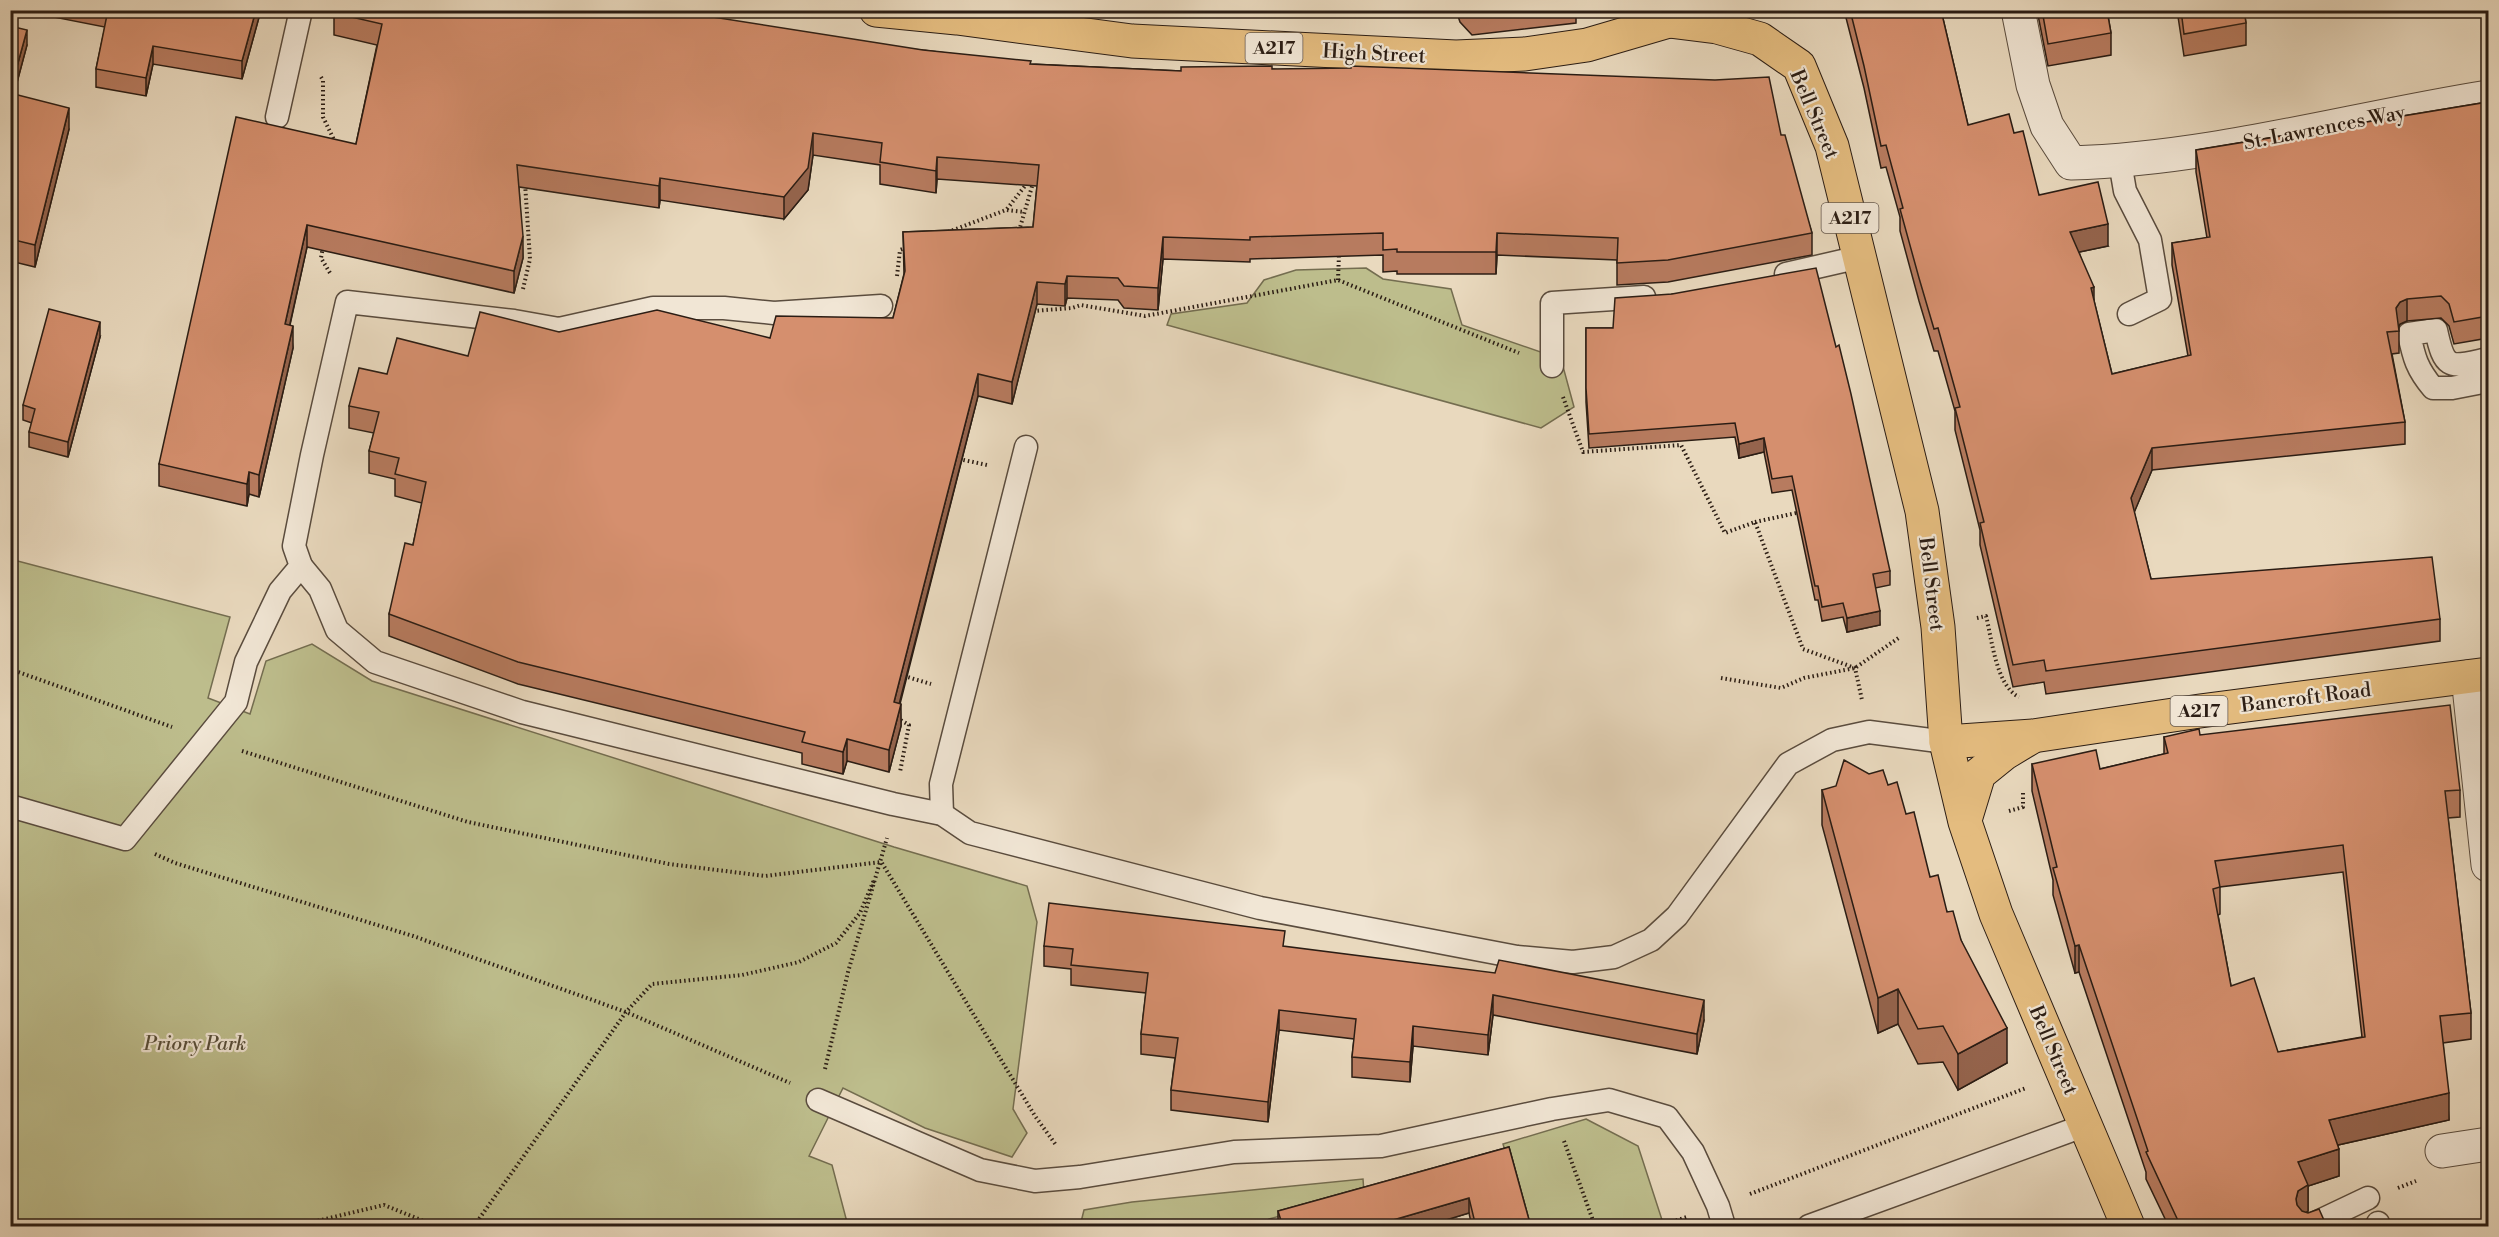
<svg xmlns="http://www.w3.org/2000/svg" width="2499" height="1237" font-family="'Libre Bodoni',serif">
  <rect width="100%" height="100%" fill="#e9d9be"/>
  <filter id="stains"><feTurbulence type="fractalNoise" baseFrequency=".00333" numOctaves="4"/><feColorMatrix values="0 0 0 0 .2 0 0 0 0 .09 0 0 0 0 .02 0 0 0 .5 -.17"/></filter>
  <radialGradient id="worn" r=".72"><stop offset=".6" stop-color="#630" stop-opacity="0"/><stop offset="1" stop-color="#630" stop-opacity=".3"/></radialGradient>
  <g fill="#bdbd8c" stroke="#746d50" stroke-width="1.5">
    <polygon points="1366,268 1383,279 1451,289 1462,325 1561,359 1574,407 1541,428 1167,325 1171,314 1247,303 1264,280 1296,270"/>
    <polygon points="10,559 230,617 208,698 250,714 266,661 312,644 372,681 894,847 1027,886 1037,922 1013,1109 1027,1133 1012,1157 925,1128 843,1088 809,1156 832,1165 848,1226 11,1226"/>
    <polygon points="1586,1119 1638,1146 1664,1226 1527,1226 1503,1144"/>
    <polygon points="1363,1179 1364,1193 1269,1219 1266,1226 1080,1226 1084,1210 1132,1202"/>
  </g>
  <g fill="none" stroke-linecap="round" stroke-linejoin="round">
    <defs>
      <g id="lane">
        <polyline points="277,117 301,10"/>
        <polyline points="2120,162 2125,191 2150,240 2160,299 2129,314"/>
        <polyline points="1786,274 1860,257"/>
        <path d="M2488,359c-38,8 -43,13 -52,-29l-27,4c5,24 8,35 24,54h19l36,-7"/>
        <polyline points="1552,366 1552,303 1644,297"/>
        <polyline points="301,566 320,589 337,630 375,662 522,712 893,804 942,814 970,833 1260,908 1517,957 1573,962 1614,957 1651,940 1677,916 1788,764 1832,740 1869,732 1946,742"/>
        <polyline points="10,806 125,839 236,702 246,662 280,591 301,566 294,546 312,455 347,302 514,321 559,329 653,308 724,308 774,313 881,306"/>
        <polyline points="942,814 941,784 1026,447"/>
        <polyline points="818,1100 980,1170 1035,1181 1080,1177 1234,1152 1381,1146 1552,1109 1609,1100 1667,1117 1693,1152 1718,1206 1724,1226"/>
        <polyline points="2378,1223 2379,1226"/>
        <polyline points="1809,1226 2086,1125"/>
        <polyline points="2309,1226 2368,1198"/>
      </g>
      <g id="street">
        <path d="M2018,10l15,75 14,41 24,37c140,-4 279,-44 417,-66"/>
        <polyline points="2468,677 2488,865"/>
        <polyline points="2442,1151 2488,1144"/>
      </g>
      <g id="primary">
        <polyline points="876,10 957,18 1132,41 1456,57 1525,54 1587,45 1669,21 1687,11"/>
        <polyline points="1669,21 1717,27 1760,39 1799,66 1832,146 1922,511 1938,627 1946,742 1965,822 1996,914 2128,1226"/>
        <polyline points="1946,742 2033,736 2200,711 2488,674"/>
        <polyline points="1965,820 1979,774 2005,753 2030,738"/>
      </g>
    </defs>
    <use href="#lane" stroke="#5a4c3e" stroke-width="25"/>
    <use href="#street" stroke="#5a4c3e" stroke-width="35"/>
    <use href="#primary" stroke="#2b1d14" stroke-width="35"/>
    <g stroke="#2b1d14" stroke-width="4" stroke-dasharray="1.5 3" stroke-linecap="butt">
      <polyline points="321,77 323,80 323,117 336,144"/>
      <polyline points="1007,209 1028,182"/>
      <polyline points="1019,231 1033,183"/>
      <polyline points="948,232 1006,210 1024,212"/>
      <polyline points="323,247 321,258 330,273"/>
      <polyline points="897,276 900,250 908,247"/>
      <polyline points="1338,280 1339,254"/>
      <polyline points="523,289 530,259 525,183"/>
      <polyline points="1033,311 1072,308 1081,305 1145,316 1338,280 1519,353"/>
      <polyline points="1563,397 1583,452 1681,445 1725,533 1755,522 1803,649 1855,668 1862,700"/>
      <polyline points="959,459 987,465"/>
      <polyline points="1755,522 1801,512"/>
      <path d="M1977,618l9,-2c6,23 10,70 33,81"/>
      <polyline points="10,669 172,727"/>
      <polyline points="904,676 931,684"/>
      <polyline points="1721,678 1781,688 1804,678 1855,668 1900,637"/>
      <polyline points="897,718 909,725 900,772"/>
      <polyline points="242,751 468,822 669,864 765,876 881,862"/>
      <polyline points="2009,811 2023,807 2023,790"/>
      <polyline points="155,854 175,863 413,936 626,1012 790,1083"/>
      <polyline points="882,863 1035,1116 1056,1145"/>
      <polyline points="825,1069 848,972 887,838"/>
      <polyline points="1564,1141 1595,1226"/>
      <polyline points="2398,1188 2416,1181"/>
      <polyline points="1750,1194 2026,1088"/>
      <polyline points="296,1226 384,1205 436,1226"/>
      <polyline points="474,1226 626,1012 652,984 742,975 799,962 836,943 860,913 874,880"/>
      <polyline points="1659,1226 1687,1217"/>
    </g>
    <use href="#lane" stroke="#f1e6d5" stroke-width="22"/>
    <use href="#street" stroke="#f1e6d5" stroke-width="33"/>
    <use href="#primary" stroke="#e4bc7f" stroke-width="33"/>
  </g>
  <g fill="#b77b5f" stroke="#2b1d14" stroke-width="1.5" fill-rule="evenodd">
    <polygon points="28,10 261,10 242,79 153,64 146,96 96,87 96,69 105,27 28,12"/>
    <polygon points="1456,10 1576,10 1576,23 1472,35 1460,22"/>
    <polygon points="1844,10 1941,10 1968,125 2014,133 2039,195 2108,246 2079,252 2094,301 2112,374 2188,356 2172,265 2172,243 2207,238 2196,172 2196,150 2488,102 2488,338 2454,344 2449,326 2441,318 2407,321 2400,324 2399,326 2399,353 2392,354 2405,422 2405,444 2152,470 2134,512 2151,579 2440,619 2440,641 2046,694 2044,682 2013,687 1980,545 1980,530 1955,430 1955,411 1938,351 1934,351 1919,301 1900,231 1900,217 1886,167 1881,168 1864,88"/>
    <polygon points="2037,10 2107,10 2111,33 2111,55 2048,66"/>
    <polygon points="2177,10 2244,10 2246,23 2246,45 2184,56"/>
    <polygon points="2362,10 2392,10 2363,16"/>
    <polygon points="334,13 923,50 1031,64 1181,71 1272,69 1781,135 1812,233 1812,255 1668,282 1617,285 1617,260 1497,255 1496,274 1397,274 1397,271 1383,272 1383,255 1250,259 1250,262 1163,259 1158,310 1124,308 1118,300 1067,298 1065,306 1037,304 1012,404 978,396 900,704 901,726 889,772 847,761 843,774 802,764 802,753 518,684 389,636 389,614 413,545 422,503 395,496 395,479 369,473 369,451 374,433 349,428 349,406 387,374 468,356 559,332 770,338 893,318 904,274 903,232 1033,227 1037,186 937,179 936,193 880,184 880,165 813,155 808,190 784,219 660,200 659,208 519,187 523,258 514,293 307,247 290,325 293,348 259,497 249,494 247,506 159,486 159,464 356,144 377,45 334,35"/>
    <polygon points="10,26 27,45 14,94 69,129 35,267 10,261"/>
    <polygon points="1672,294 1890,571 1890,585 1875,588 1880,625 1847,632 1843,617 1822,621 1818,600 1815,600 1792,490 1772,493 1764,452 1739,458 1735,437 1589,448 1586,402 1586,328 1613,328"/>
    <polygon points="100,337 68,457 29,447 29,432 32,423 23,420 23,405"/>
    <path d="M2200,735l260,55v27l-12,1 23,195v26l-28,4 6,77 -111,25 1,31 -31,10v25l-1,1 20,15h-158l-23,-48v-7l-67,-200 -4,1 -22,-78v-15l-21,-89v-27l68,5 64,-15v-17zM2343,872l19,165 -84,15 -47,-66 -13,-71 2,-1v-27z"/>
    <polygon points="1888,785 1906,814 1930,877 1961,940 2007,1063 1958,1090 1943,1062 1918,1064 1898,1024 1878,1033 1822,825 1822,790"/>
    <polygon points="1044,946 1285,947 1704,1020 1697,1054 1493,1015 1488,1055 1413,1046 1410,1082 1352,1077 1352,1057 1354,1039 1279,1030 1268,1122 1171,1110 1171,1090 1175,1058 1141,1054 1141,1034 1146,993 1071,985 1071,969 1044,966"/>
    <polygon points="1509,1147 1531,1227 1472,1227 1469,1213 1423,1227 1278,1227 1278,1211"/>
  </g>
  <g fill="#95644d" stroke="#2b1d14" stroke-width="1.5">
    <polygon points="256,10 261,10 242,79 242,61"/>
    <polygon points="27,30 27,45 10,108 10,92"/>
    <polygon points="153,46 153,64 146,96 146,78"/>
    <polygon points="69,108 69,129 35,267 35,245"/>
    <polygon points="813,133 813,155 808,190 784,219 784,197"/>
    <polygon points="937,157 937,179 936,193 936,171"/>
    <polygon points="660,178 660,200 659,208 659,186"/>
    <polygon points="2108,224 2108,246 2070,254 2070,232"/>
    <polygon points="307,225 307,247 285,346 285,324"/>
    <polygon points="1497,233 1497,255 1496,274 1496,252"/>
    <polygon points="523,236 523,258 514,293 514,271"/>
    <polygon points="1163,237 1163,259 1158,310 1158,288"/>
    <polygon points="1067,276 1067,298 1065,306 1065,284"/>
    <polygon points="1037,282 1037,304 1012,404 1012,382"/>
    <polygon points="2094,287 2094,309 2091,288"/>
    <polygon points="2407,299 2407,321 2400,324 2396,330 2396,308 2400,302"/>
    <polygon points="100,322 100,337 68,457 68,442"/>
    <polygon points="293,326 293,348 259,497 259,475"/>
    <polygon points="978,374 978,396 894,724 894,702"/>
    <polygon points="1764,438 1764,452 1739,458 1739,444"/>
    <polygon points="2152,448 2152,470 2131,520 2131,498"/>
    <polygon points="249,472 249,494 247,506 247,484"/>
    <polygon points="1880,611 1880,625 1847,632 1847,618"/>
    <polygon points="901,704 901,726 889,772 889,750"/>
    <polygon points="847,739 847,761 843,774 843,752"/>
    <polygon points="2079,945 2079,972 2075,973 2075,946"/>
    <polygon points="1898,989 1898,1024 1878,1033 1878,998"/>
    <polygon points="1493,995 1493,1015 1488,1055 1488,1035"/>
    <polygon points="1704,1000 1704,1020 1697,1054 1697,1034"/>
    <polygon points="1279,1010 1279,1030 1268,1122 1268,1102"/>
    <polygon points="1413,1026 1413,1046 1410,1082 1410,1062"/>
    <polygon points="2007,1028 2007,1063 1958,1090 1958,1054"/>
    <polygon points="2449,1093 2449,1120 2329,1147 2329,1120"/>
    <polygon points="2339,1149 2339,1176 2308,1186 2308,1211 2298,1218 2296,1199 2298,1191 2298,1162"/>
    <polygon points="1469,1198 1469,1213 1423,1227 1369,1227"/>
  </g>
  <g fill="#d58f6e" stroke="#2b1d14" stroke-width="1.5" fill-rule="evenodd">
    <polygon points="108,10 256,10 242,61 153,46 146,78 96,69"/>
    <polygon points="335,10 668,10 923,50 1031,61 1030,64 1181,71 1181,67 1272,66 1272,69 1351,68 1351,66 1715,80 1769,77 1781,135 1785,135 1812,233 1668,260 1617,263 1618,238 1497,233 1496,252 1397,252 1397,249 1383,250 1383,233 1250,237 1250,240 1163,237 1158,288 1124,286 1118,278 1067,276 1065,284 1037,282 1012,382 978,374 894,702 901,704 889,750 847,739 843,752 802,742 805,732 518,662 389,614 405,543 413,545 426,482 395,474 399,458 369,451 379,412 349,406 359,368 387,374 397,338 468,356 480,312 559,332 657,310 770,338 776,316 893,318 905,271 903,232 1033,227 1039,165 937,157 936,171 880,162 882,143 813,133 808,168 784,197 660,178 659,186 517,165 523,236 514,271 307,225 285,324 293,326 259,475 249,472 247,484 159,464 236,117 356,144 382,24 334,13"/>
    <polygon points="1465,10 1533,10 1472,17"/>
    <polygon points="1850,10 1941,10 1968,125 2009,114 2014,133 2023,131 2039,195 2098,182 2108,224 2070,232 2094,287 2091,288 2112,374 2191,355 2172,243 2210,237 2196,150 2488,102 2488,316 2454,322 2449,304 2441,296 2407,299 2400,302 2396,308 2399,331 2387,332 2405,422 2152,448 2131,498 2151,579 2432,557 2440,619 2046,671 2044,660 2013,665 1980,523 1984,522 1955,408 1960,407 1938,328 1934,329 1919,278 1900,209 1903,208 1886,145 1881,146 1864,66"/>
    <polygon points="2042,10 2107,10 2111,33 2048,44"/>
    <polygon points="2181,10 2244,10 2246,23 2184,34"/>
    <polygon points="10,26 27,30 10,92"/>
    <polygon points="10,93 69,108 35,245 10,239"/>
    <polygon points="1816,268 1836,347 1839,345 1851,394 1890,571 1873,574 1880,611 1847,618 1843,603 1822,607 1818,586 1815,586 1792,476 1772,479 1764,438 1739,444 1735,423 1589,434 1586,388 1586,328 1613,328 1615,298 1672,294"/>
    <polygon points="49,309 100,322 68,442 29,432 35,409 23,405"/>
    <path d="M2450,705l10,85 -15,1 26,222 -31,3 9,77 -120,27 10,29 -41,13 10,23 -10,6 -2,8 1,6 5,6 6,2 11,-4 8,18h-128l-1,-2 -3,2h-14l-35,-75 2,-1 -69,-206 -4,1 -22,-78 4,-1 -25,-103 64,-14 4,19 68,-16 -4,-16 35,-8 1,6zM2343,845l22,192 -87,15 -24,-74 -23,8 -18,-97 7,-2 -5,-26z"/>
    <polygon points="1844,760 1869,774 1883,770 1888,785 1897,782 1906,814 1914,812 1930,877 1938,875 1947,912 1953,911 1961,940 2007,1028 1958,1054 1943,1026 1918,1029 1898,989 1878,998 1822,790 1836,786"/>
    <polygon points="1049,903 1285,931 1283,946 1495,973 1499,960 1704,1000 1697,1034 1493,995 1488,1035 1413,1026 1410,1062 1352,1057 1356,1019 1279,1010 1268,1102 1171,1090 1178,1038 1141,1034 1148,973 1071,965 1073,949 1044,946"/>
    <polygon points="1509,1147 1531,1227 1476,1227 1469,1198 1369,1227 1283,1227 1278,1211"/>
  </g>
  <g text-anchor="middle" stroke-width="4.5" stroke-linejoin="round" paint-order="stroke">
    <g fill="#f1e6d5" stroke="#66594e" stroke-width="1.5">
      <rect x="1245.5" y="33" width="57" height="30" rx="4.5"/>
      <rect x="1821.5" y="203" width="57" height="30" rx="4.5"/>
      <rect x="2170.5" y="696" width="57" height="30" rx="4.5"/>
    </g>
    <g font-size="18" font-weight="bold" fill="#2b1d14">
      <text x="1274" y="54">A217</text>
      <text x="1850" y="224">A217</text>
      <text x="2199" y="717">A217</text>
    </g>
    <g font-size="20" fill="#2b1d14" stroke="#f1e6d5">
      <text transform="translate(1374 53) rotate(3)" y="7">High Street</text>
      <text transform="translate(1815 114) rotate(67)" y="7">Bell Street</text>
      <text transform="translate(2324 127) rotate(-11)" y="7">St. Lawrences Way</text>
      <text transform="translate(1932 584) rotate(83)" y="7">Bell Street</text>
      <text transform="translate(2306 697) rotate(-7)" y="7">Bancroft Road</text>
      <text transform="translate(2054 1050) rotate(67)" y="7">Bell Street</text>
    </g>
    <g font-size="20" font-style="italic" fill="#574d38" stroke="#f1e6d5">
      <text x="195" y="1050">Priory Park</text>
    </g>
  </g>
  <rect width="2499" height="1237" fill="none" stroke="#e9d9be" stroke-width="36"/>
  <rect x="12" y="12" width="2475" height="1213" fill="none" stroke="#2b1d14" stroke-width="3"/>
  <rect x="18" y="18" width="2463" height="1201" fill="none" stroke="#2b1d14" stroke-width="1.5"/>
  <rect width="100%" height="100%" filter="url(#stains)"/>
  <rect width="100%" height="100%" fill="url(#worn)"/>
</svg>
